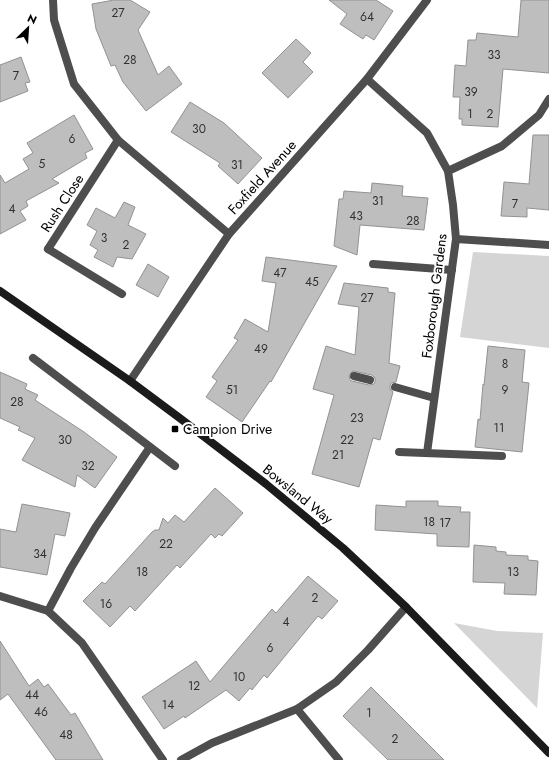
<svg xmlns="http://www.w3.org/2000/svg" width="549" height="760" font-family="Jost,sans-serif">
  <rect width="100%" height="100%" fill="#fff"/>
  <g fill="#d5d5d5">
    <polygon points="473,252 549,256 549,348 460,337"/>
    <polygon points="454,623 497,631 543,633 537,708"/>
  </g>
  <g fill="#bebebe" stroke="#929292" fill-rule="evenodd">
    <polygon points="114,0 130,0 150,12 138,30 158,75 169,66 182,84 146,111 123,82 115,65 111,66 96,29 92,4"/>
    <polygon points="329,0 376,0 393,11 374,40 366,35 363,39 340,24 347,14"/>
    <polygon points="521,0 549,0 549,73 503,69 498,127 462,125 462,119 459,119 460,97 453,97 455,65 466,66 468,40 476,40 477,33 518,37"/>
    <polygon points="296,39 311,53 303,62 313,72 288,98 262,73"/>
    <polygon points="21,57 30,82 25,83 28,91 0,102 0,65"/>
    <polygon points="190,102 224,123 262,158 238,184 218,166 220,163 171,132"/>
    <polygon points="74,115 93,149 85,153 87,158 52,179 59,183 26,201 28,206 20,211 26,220 0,234 0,175 5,183 29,169 23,159 33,153 27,143"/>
    <polygon points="533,135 549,135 549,210 527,208 527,217 501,216 504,182 529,184"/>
    <polygon points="372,183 403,186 402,196 428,198 424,230 360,225 357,255 334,246 339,199 343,199 344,191 371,193"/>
    <polygon points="124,202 135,207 128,225 146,234 132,259 117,257 113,267 94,257 98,250 90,245 97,231 87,225 96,208 115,218"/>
    <polygon points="266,257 337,266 271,382 270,381 242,422 206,397 217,381 212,377 238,340 234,338 245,319 268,332 276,283 262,281"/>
    <polygon points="148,264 169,277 158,297 136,285"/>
    <path d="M344,283l44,5v4l7,1 -6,70 11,3 -4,16 -5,1 -1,3v3l3,3 -13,48 -7,-2 -14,49 -47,-13 22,-79 -21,-6 13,-43 29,9 4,-48 -21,-3zM353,371l19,4 3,3v4l-1,2 -5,1 -17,-4 -2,-1 -1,-5z"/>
    <polygon points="488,346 525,350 522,382 529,383 522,452 475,447 478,419 480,420 483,384 484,385"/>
    <polygon points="0,372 27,384 25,389 38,395 35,400 84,432 117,457 95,488 77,475 75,487 22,460 35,438 18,430 20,427 0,418"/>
    <polygon points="215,488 243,513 222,536 219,534 215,538 211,534 180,568 177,565 135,611 130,606 110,627 83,601 102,582 105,584 152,532 155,530 159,530 163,518 168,523 175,515 184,522"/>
    <polygon points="406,501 438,501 438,506 461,507 460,512 470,512 469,547 437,546 437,534 375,530 376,505 406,507"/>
    <polygon points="22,504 70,513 65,536 55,534 47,575 0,567 0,529 16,532"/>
    <polygon points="474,545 496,547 496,551 506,552 506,555 528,556 528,560 538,561 536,595 504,594 505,583 473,582"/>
    <polygon points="308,576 338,601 322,619 318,616 267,678 264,675 252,690 250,688 239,701 226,690 185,718 184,716 164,729 142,697 196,661 210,682 272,609 276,613"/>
    <polygon points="0,641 29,686 38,679 44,687 48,684 71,715 75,713 103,760 56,760 8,694 0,700"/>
    <polygon points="371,687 444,760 388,760 343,716"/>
  </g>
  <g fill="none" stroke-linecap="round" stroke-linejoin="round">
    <g stroke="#4e4e4e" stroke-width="8">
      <polyline points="448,171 502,146 539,115 549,99"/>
      <polyline points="456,239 549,245"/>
      <polyline points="48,249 122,294"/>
      <polyline points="373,264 452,270"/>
      <polyline points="33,358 124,427"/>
      <polyline points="354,376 370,380"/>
      <polyline points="395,387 434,398"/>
    </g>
    <g stroke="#4e4e4e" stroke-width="8">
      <polyline points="53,0 54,20 74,84 118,140 229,234"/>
      <polyline points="367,79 427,133 448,171 453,205 456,239 427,453"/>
      <polyline points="48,249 118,140"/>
      <polyline points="130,381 229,234 367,79 427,0"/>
      <polyline points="124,427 175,466"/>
      <polyline points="399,452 502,456"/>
      <polyline points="0,596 48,611 82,643 163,760"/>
      <polyline points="48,611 71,568 95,528 150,447"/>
      <polyline points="297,709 339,760"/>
      <polyline points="181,760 212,743 297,709 336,682 368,650 406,607"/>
    </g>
    <polyline stroke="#1b1b1b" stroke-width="8" points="0,291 130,381 181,419 266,484 343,548 406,607 549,753"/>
  </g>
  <rect fill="#000" stroke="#fff" stroke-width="1.5" x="171" y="425" width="8" height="8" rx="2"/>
  <g text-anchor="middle" stroke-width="4" stroke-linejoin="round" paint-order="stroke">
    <g font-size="12" fill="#303030">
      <text x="118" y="17">27</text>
      <text x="367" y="21">64</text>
      <text x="494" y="59">33</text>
      <text x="130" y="64">28</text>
      <text x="16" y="80">7</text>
      <text x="471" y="96">39</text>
      <text x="470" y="118">1</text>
      <text x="490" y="118">2</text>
      <text x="199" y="133">30</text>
      <text x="72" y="143">6</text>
      <text x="42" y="168">5</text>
      <text x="237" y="169">31</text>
      <text x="378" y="205">31</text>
      <text x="515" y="208">7</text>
      <text x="12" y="213">4</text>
      <text x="356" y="220">43</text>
      <text x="413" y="225">28</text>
      <text x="104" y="242">3</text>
      <text x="126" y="249">2</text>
      <text x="280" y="277">47</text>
      <text x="312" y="286">45</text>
      <text x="367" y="302">27</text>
      <text x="261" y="353">49</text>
      <text x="505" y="368">8</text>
      <text x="232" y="394">51</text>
      <text x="505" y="394">9</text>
      <text x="17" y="406">28</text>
      <text x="357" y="422">23</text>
      <text x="499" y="432">11</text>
      <text x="65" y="444">30</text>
      <text x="347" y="444">22</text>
      <text x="338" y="459">21</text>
      <text x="88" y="470">32</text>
      <text x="429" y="526">18</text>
      <text x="445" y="527">17</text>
      <text x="166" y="548">22</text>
      <text x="40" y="558">34</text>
      <text x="142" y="576">18</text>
      <text x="513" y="576">13</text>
      <text x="315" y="602">2</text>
      <text x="106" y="608">16</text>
      <text x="286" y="626">4</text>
      <text x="270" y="652">6</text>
      <text x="239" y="681">10</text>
      <text x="194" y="690">12</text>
      <text x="32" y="699">44</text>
      <text x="168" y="709">14</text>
      <text x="41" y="716">46</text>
      <text x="369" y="717">1</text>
      <text x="66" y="739">48</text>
      <text x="395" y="743">2</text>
    </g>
    <g font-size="14" fill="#000" stroke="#fff">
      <text transform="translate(262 177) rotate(-48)" y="5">Foxfield Avenue</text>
      <text transform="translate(62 203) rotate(-57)" y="5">Rush Close</text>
      <text transform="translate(434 296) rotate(-83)" y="5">Foxborough Gardens</text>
      <text transform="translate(298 494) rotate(39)" y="5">Bowsland Way</text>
    </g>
    <g font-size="14" fill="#000" stroke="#fff" text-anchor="start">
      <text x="183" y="434">Campion Drive</text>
    </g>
  </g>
  <g transform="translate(28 28) rotate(25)" stroke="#ffffff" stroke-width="3" paint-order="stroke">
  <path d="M0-3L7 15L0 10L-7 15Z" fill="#000000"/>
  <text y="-6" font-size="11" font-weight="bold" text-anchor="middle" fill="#000000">N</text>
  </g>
</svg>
